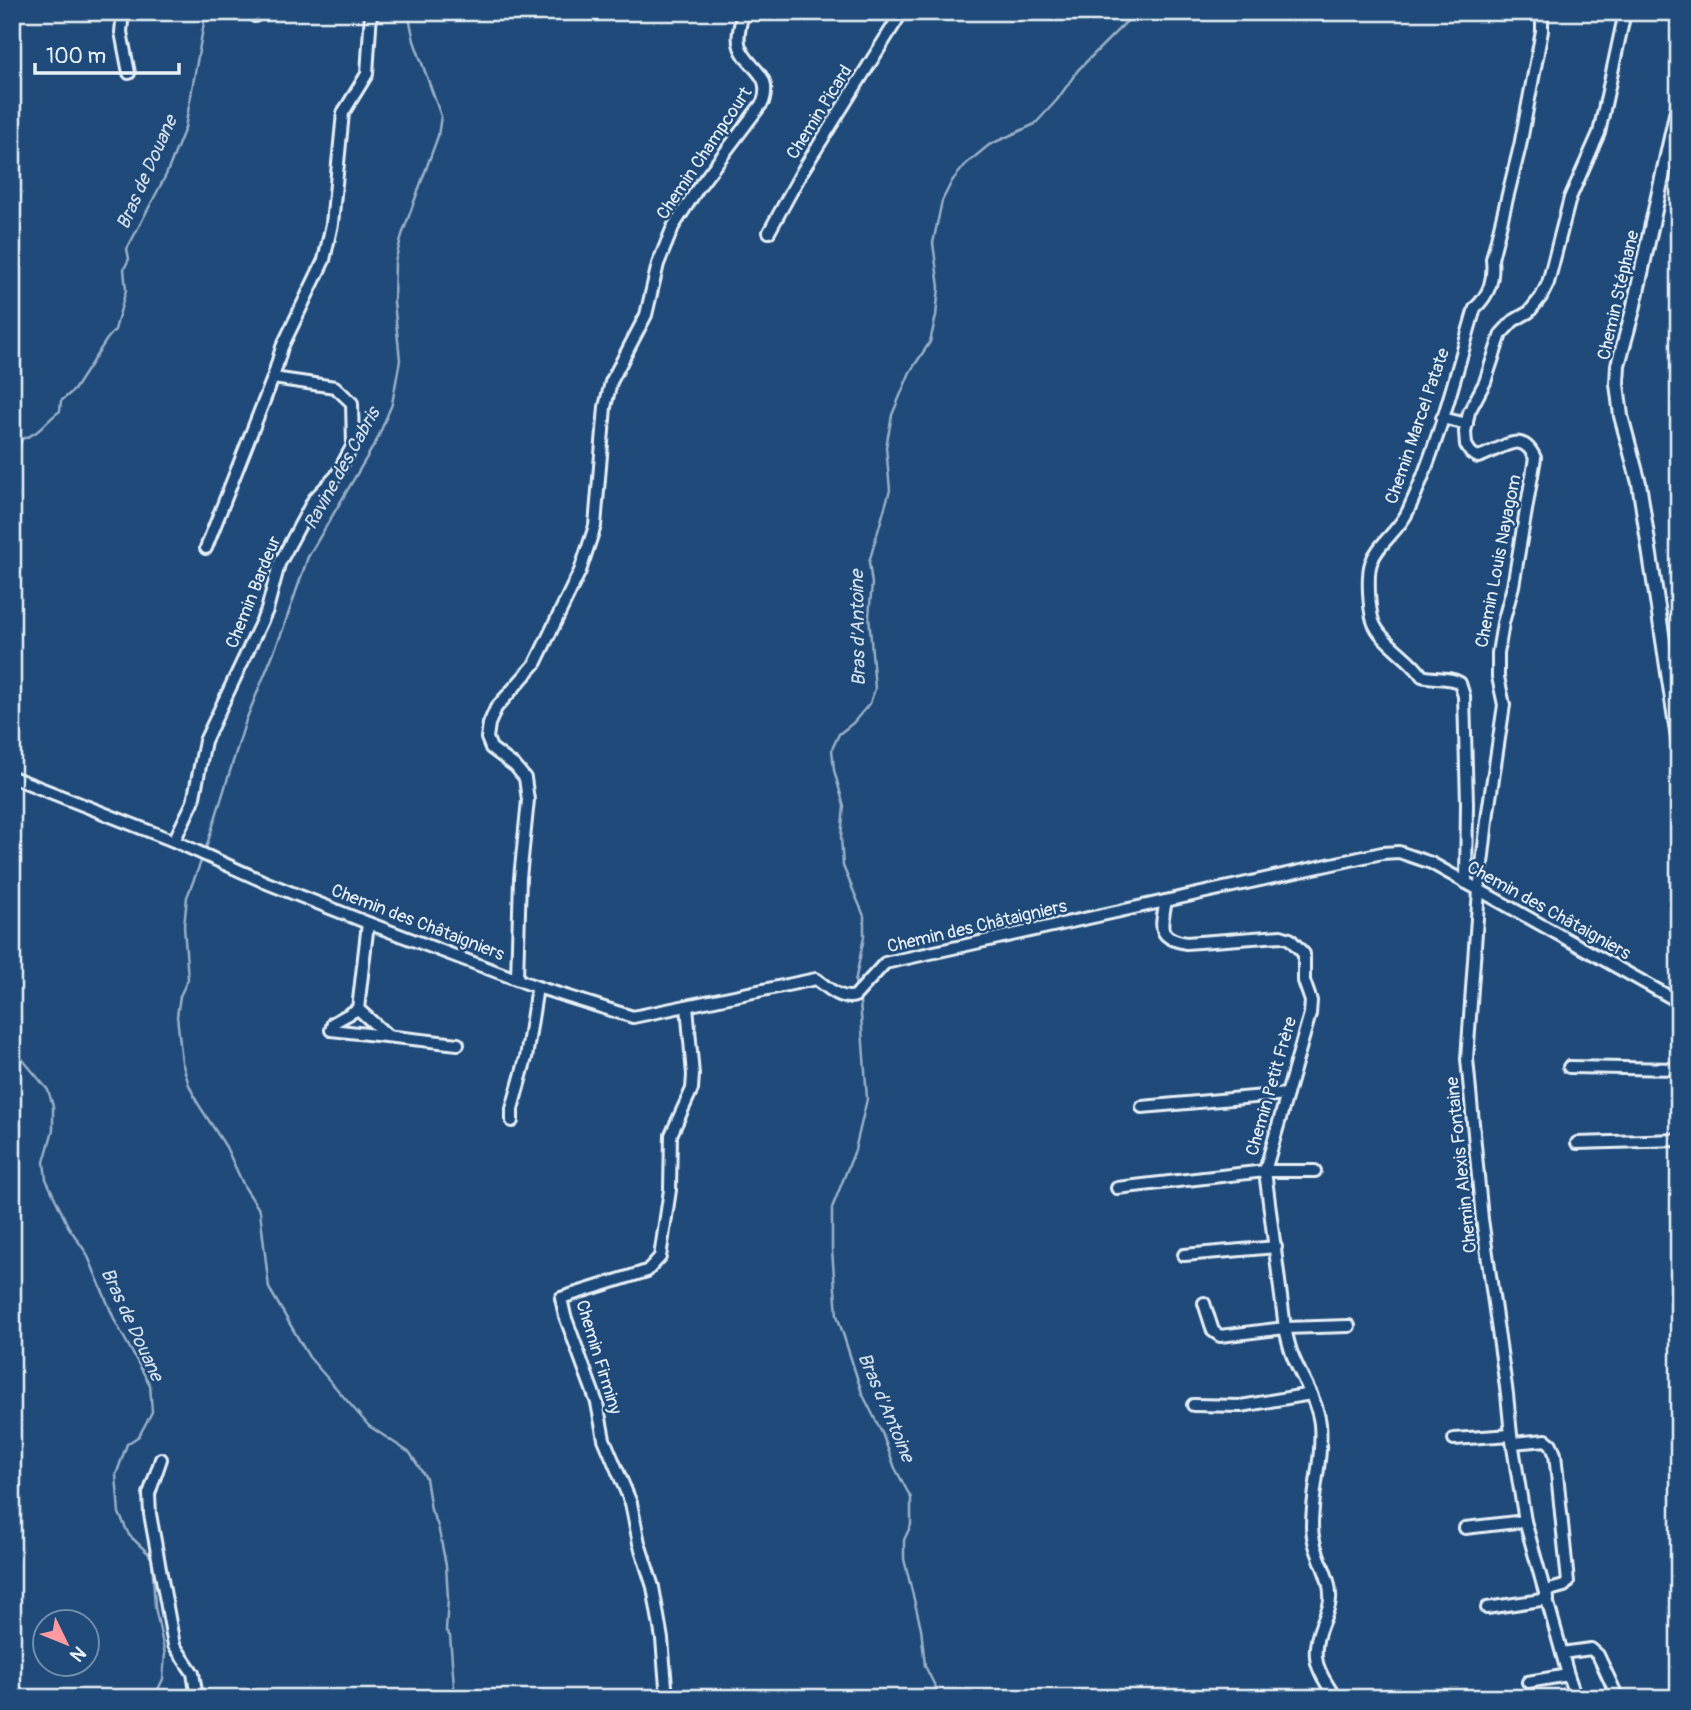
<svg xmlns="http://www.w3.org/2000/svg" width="1691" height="1710" font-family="Pangolin,sans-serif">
  <rect width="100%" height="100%" fill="#1f4a7a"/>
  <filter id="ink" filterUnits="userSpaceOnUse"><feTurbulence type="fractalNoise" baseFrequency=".0143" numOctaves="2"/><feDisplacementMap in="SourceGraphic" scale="14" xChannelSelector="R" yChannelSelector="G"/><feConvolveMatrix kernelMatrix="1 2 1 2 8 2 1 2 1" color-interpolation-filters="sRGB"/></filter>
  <g filter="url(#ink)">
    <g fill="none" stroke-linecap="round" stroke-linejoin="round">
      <g stroke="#9ab0c7" stroke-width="2.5">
        <path d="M12,511c14,-21 -1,-18 1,-38 1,-11 6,-24 9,-34 21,-7 22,-17 38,-28l1,-10 13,-11 33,-51 8,-9 11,-40 -2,-21 5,-10 -2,-10 39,-74 19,-47 21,-116"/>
        <polyline points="206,848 246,720 282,632 308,557 377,440 392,404 400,360 394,302 395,262 402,235 438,136 441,116 414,41 408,12"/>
        <polyline points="202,859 187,897 184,926 188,979 180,996 177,1016 182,1062 189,1085 197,1102 226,1147 244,1186 260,1211 269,1288 309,1357 369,1426 410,1453 426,1478 431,1510 438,1526 446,1565 448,1598 446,1631 450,1636 455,1698"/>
        <polyline points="857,989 855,982 864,937 864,916 843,866 841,837 844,806 834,770 832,749 839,734 853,723 870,703 875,689 869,616 872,584 869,562 890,490 886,447 892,415 910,372 930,342 936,316 939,287 933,243 942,201 952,181 966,164 989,145 1035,124 1057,100 1078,70 1136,12"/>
        <polyline points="860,1001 867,1099 855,1150 832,1208 832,1250 837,1315 862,1393 882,1433 895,1468 911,1498 911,1525 904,1540 904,1559 921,1628 925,1666 941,1698"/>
        <polyline points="12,1005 18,1020 12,1039 18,1054 48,1090 53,1106 53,1130 44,1162 46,1179 68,1226 87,1254 115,1321 150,1385 152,1412 139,1436 127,1444 116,1475 119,1513 129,1535 148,1553 152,1559 155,1607 165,1654 163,1679 154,1698"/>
      </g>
      <defs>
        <g id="minor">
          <polyline points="123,12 121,32 129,73"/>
          <polyline points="255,16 257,12"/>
          <polyline points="769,232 803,170 902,12"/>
          <polyline points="1442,418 1467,424"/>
          <polyline points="206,548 273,378"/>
          <path d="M12,777l162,64 93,42 101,40 169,64 96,30 183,-38c11,8 25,22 39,17l30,-33 497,-110 17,-1 32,11 248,139"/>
          <polyline points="174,841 193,802 205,741 267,610 279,564 314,499 336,476 353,445 352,403 335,387 273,378 282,347 324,260 332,224 343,113 367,74 371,12"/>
          <path d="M1466,883l1,-80 -3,-107 -4,-13c-12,-7 -24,-3 -38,-7 -12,-19 -42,-34 -49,-55 -4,-12 -6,-46 -2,-58 7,-20 28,-32 37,-52 30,-64 47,-135 67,-203 15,-14 19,-29 17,-49l28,-113 22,-115v-19"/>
          <path d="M1166,901c-5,25 -10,37 20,42l95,-7 9,3 14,15v27l7,20 -1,13 -45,157 20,157c2,9 4,18 7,26 9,24 25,45 28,70 3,34 -8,68 -8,102 0,27 20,49 18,73 0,8 -5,17 -8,25 -13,32 -5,47 14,74"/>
          <polyline points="368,923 358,1009 388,1036"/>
          <path d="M517,978l3,-100 8,-78 -3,-22 -10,-12 -24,-18 -4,-10 2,-14 7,-16 39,-44 45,-93 15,-45 10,-119 6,-25 35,-67 12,-51 15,-37 25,-39 65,-86c10,-29 -15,-33 -23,-55 -4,-11 1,-24 3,-35"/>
          <polyline points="358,1009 333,1023 331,1030 458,1044"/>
          <polyline points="1569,1067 1679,1069"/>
          <polyline points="1142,1107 1287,1094"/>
          <polyline points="512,1121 512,1109 526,1058 537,987"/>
          <polyline points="1577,1143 1679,1140"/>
          <polyline points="1117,1188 1265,1171 1315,1171"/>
          <polyline points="1184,1255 1276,1247"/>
          <polyline points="1204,1303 1213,1331 1220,1336 1285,1328 1349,1326"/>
          <polyline points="1193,1405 1241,1406 1311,1394"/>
          <polyline points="1454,1439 1511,1435"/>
          <polyline points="1513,1443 1546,1440 1551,1444 1555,1454 1568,1582 1564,1586 1546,1591"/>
          <polyline points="161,1459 149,1494 150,1514 174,1645 193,1673 197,1698"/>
          <polyline points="1465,1528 1525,1521"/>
          <polyline points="1487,1608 1548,1599"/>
          <polyline points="1562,1653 1591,1649 1598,1655 1618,1698"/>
          <polyline points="1528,1682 1568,1675"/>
          <polyline points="667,1698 662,1639 653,1587 639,1543 631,1503 604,1439 597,1403 565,1316 561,1298 647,1271 660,1257 670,1190 671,1135 692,1089 693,1075 687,1006"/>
          <path d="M1576,1698l-8,-23 -43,-154 -14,-86 -4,-41 -25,-175 -15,-160 12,-169 9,-78 16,-107 -6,-28v-24l5,-30 10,-37 22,-128c-14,-31 -35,-7 -57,-1l-7,-4 -5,-8 -1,-13 4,-20 16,-30 16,-48 12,-13 16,-9 12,-15 7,-14 22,-85 29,-65 26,-121"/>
        </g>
        <polyline id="major" points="1679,101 1633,310 1618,365 1617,384 1621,416 1639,483 1679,745"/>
      </defs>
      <use href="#minor" stroke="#e8f1f8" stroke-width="16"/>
      <use href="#major" stroke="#e8f1f8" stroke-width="18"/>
      <use href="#minor" stroke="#1f4a7a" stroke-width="10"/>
      <use href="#major" stroke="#1f4a7a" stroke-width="12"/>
    </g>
  </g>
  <g text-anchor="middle" stroke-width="5" stroke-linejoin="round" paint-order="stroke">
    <g font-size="18" fill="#e8f1f8" stroke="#1f4a7a">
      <text transform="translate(819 112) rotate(-58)" y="6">Chemin Picard</text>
      <text transform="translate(704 153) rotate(-56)" y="6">Chemin Champcourt</text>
      <text transform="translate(1618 295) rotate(-77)" y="6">Chemin Stéphane</text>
      <text transform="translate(1417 426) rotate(-71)" y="6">Chemin Marcel Patate</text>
      <text transform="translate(1498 561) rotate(-79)" y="6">Chemin Louis Nayagom</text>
      <text transform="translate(253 592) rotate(-68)" y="6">Chemin Bardeur</text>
      <text transform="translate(1549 910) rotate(29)" y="6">Chemin des Châtaigniers</text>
      <text transform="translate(418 922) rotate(21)" y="6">Chemin des Châtaigniers</text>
      <text transform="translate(977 926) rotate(-13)" y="6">Chemin des Châtaigniers</text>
      <text transform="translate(1271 1086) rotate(-74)" y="6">Chemin Petit Frère</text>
      <text transform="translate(1461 1165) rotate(-96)" y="6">Chemin Alexis Fontaine</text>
      <text transform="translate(599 1357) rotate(73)" y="6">Chemin Firminy</text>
    </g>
    <g font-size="19" font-style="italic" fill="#d4e1ec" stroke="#1f4a7a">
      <text transform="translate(146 172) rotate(-66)" y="7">Bras de Douane</text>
      <text transform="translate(341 468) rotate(-61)" y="7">Ravine des Cabris</text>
      <text transform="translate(857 628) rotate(-91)" y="7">Bras d'Antoine</text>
      <text transform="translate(133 1324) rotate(65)" y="7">Bras de Douane</text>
      <text transform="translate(887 1407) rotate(67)" y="7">Bras d'Antoine</text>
    </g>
  </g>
  <rect width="1691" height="1710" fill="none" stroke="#1f4a7a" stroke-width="42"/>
  <rect x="21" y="21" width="1649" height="1668" fill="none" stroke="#e8f1f8" stroke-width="2.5" filter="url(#ink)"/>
  <g transform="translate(66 1643) rotate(133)"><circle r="33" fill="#1f4a7a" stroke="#6f8dac" stroke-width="2"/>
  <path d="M0-5L12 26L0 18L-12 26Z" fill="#ff9aa2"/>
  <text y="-10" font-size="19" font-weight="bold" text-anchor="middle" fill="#e8f1f8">N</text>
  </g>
  <path d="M35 63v10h144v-10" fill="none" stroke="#e8f1f8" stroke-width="3.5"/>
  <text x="46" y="63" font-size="21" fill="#e8f1f8" stroke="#1f4a7a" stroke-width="5" paint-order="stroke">100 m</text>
</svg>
